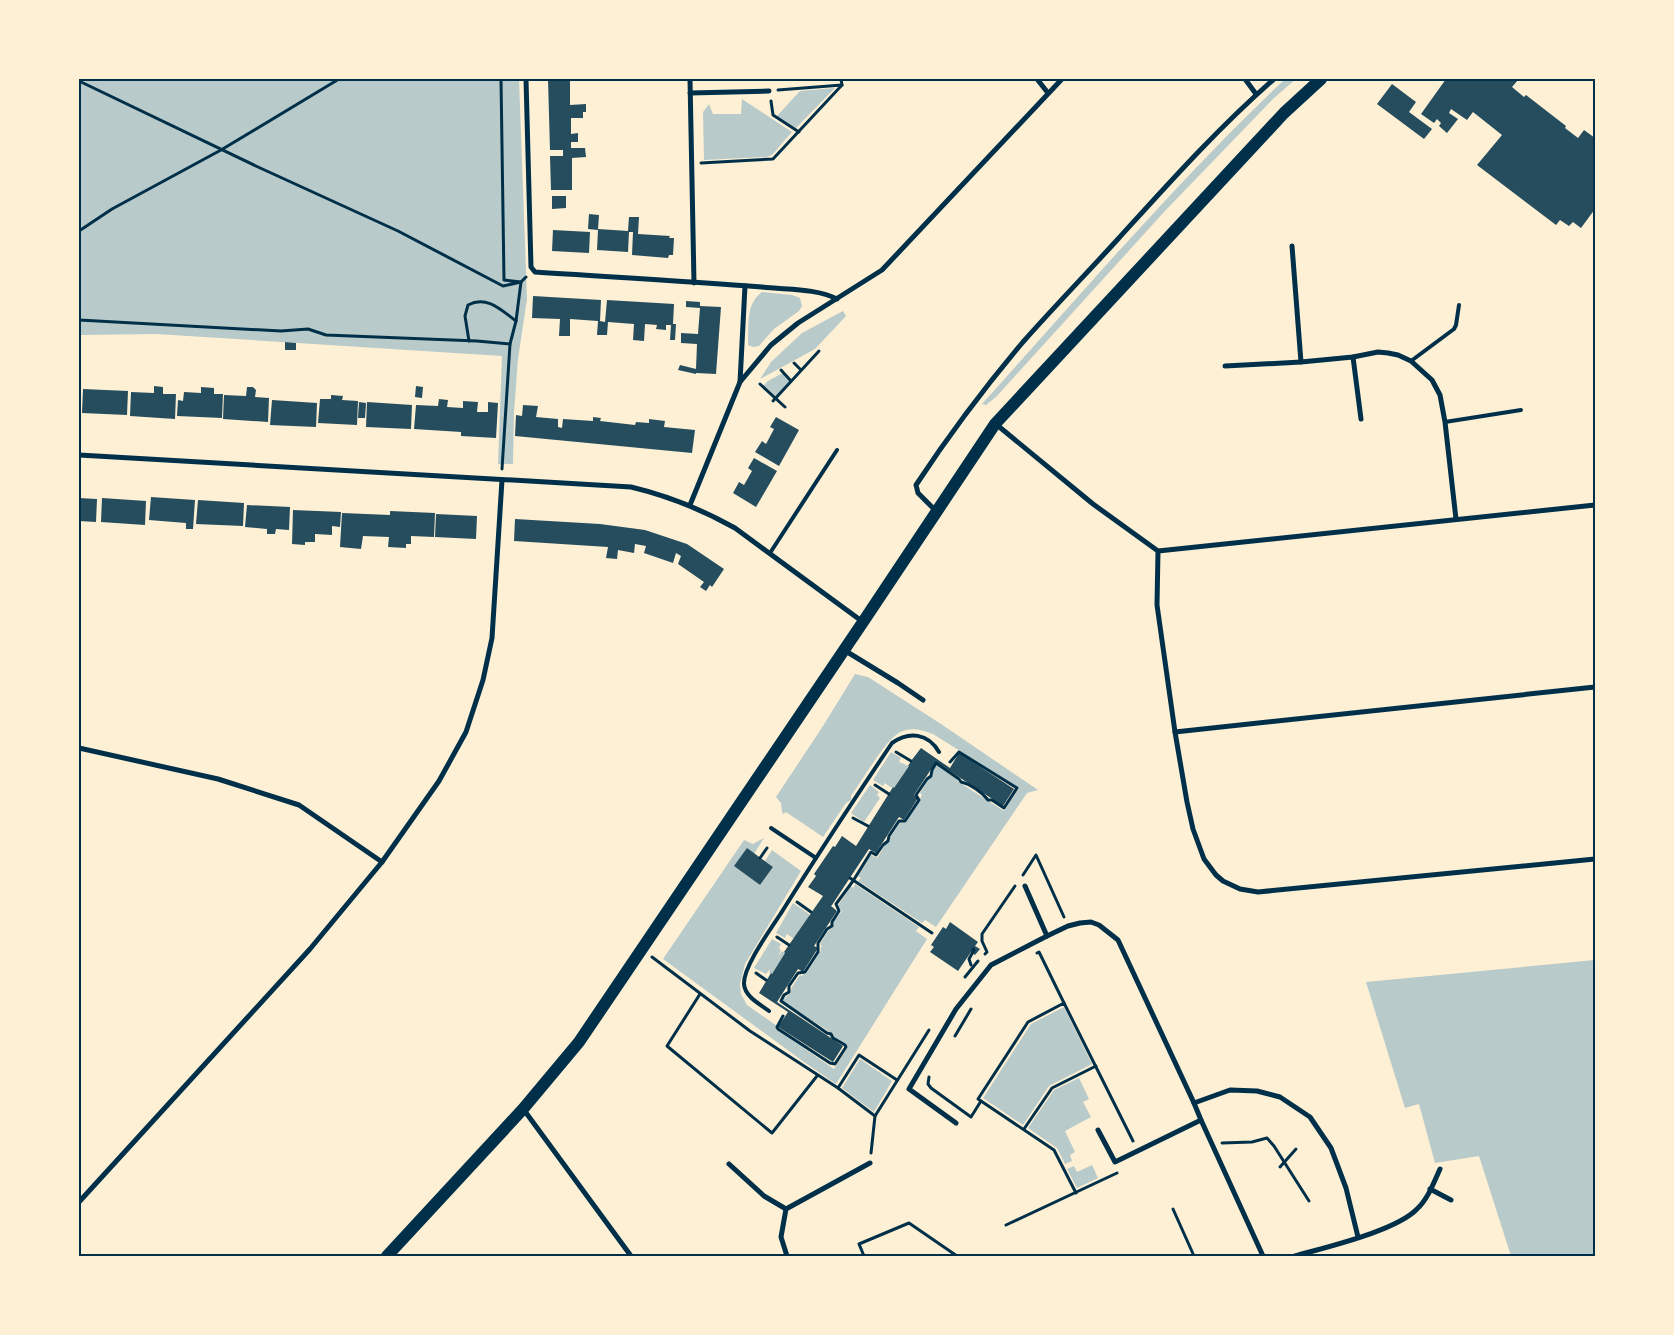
<svg xmlns="http://www.w3.org/2000/svg" width="1674" height="1335" font-family="'Fira Sans',sans-serif">
  <rect width="100%" height="100%" fill="#fdf0d5"/>
  <g fill="#b9caca">
    <polygon points="79,79 519,79 527,299 518,359 514,412 513,464 498,464 502,356 156,334 79,335"/>
    <path d="M1285,79h11l-22,19 -110,114 -167,184 -11,9 -4,-1c99,-110 196,-224 303,-325z"/>
    <polygon points="835,88 796,128 777,116 800,91"/>
    <polygon points="742,99 792,132 772,155 766,157 704,160 703,112 709,104 713,114 741,114"/>
    <path d="M762,292l30,3 8,3 2,8 -3,5 -25,18 -15,17 -6,1 -5,-2v-5c1,-18 -2,-36 14,-48z"/>
    <polygon points="843,311 846,316 815,349 760,379 771,362 802,333"/>
    <polygon points="783,373 790,381 776,396 764,385 768,381"/>
    <path d="M855,674l13,3 73,47 97,66 -11,3 -91,134 -11,-7 -3,3 -64,-42 3,-3 -3,-2 13,-21 6,3 8,-13 4,-3 1,-4 11,-17 4,2 15,-23v-1l2,-4 -2,-2 8,-13 5,-4v-7l3,-4 22,15 -1,1 47,30 15,-23 -86,-54c-31,-13 -41,2 -58,26 -8,12 -16,24 -24,36v4l-5,3 -23,34 -37,-25 -3,2 -1,-2 -1,-9 -5,-6 47,-71z"/>
    <polygon points="891,752 901,758 899,762 909,766 894,788 890,787 885,783 883,786 873,780"/>
    <polygon points="870,785 879,792 877,795 880,798 864,822 851,813"/>
    <polygon points="764,838 754,854 735,866 760,885 773,867 765,861 772,850 801,871 745,964 740,984 741,994 747,1005 777,1026 776,1029 834,1069 848,1047 834,1037 833,1034 782,1001 790,993 792,987 800,975 802,976 804,973 806,974 821,950 820,949 822,946 820,944 828,931 833,927 834,921 842,911 837,907 851,886 853,888 855,884 919,927 916,931 927,939 836,1084 804,1062 663,959 744,840 753,844"/>
    <polygon points="793,903 809,914 809,917 794,939 787,934 785,938 776,933"/>
    <polygon points="772,939 781,944 779,948 781,950 778,956 782,951 785,953 772,974 769,973 770,969 766,974 754,968"/>
    <polygon points="1595,960 1595,1256 1511,1256 1479,1156 1435,1163 1419,1104 1405,1108 1366,982"/>
    <polygon points="1064,1007 1092,1064 1049,1086 1023,1125 983,1098 1031,1024"/>
    <polygon points="860,1059 892,1081 874,1112 842,1088"/>
    <polygon points="1079,1078 1089,1099 1083,1102 1091,1117 1065,1131 1075,1152 1070,1155 1072,1161 1065,1164 1057,1148 1028,1128 1054,1090"/>
    <polygon points="1092,1165 1098,1178 1077,1188 1067,1169 1074,1166 1077,1172"/>
  </g>
  <g fill="#264d5e">
    <polygon points="548,79 570,79 570,105 586,104 586,112 583,112 583,118 571,118 571,134 578,133 578,142 571,142 571,148 585,148 586,157 572,158 572,190 551,190 550,156 563,156 563,150 550,150"/>
    <polygon points="1446,79 1517,79 1518,80 1512,87 1524,97 1526,95 1566,126 1565,128 1578,138 1584,130 1595,138 1595,209 1581,228 1573,222 1569,226 1560,220 1556,225 1477,165 1502,135 1473,112 1467,120 1451,109 1449,113 1458,119 1447,133 1439,126 1441,123 1437,119 1434,123 1421,114"/>
    <polygon points="1392,84 1416,102 1409,112 1432,129 1424,139 1377,104"/>
    <polygon points="552,196 566,196 566,208 552,209"/>
    <polygon points="589,214 599,215 598,229 628,231 629,217 639,217 638,234 670,236 669,238 674,238 673,255 669,255 668,258 632,255 633,232 629,232 628,252 597,250 598,230 588,229"/>
    <polygon points="553,230 590,232 589,253 552,251"/>
    <polygon points="533,296 601,300 600,321 605,322 607,300 674,304 673,324 676,324 675,340 670,340 671,325 666,325 666,330 656,329 657,325 645,324 644,341 633,340 634,324 608,322 607,335 597,335 598,321 570,319 570,336 559,336 560,319 532,318"/>
    <polygon points="686,301 700,302 700,306 721,307 716,374 696,373 696,374 678,370 680,365 696,369 697,344 681,343 681,333 698,334 700,308 686,307"/>
    <polygon points="285,342 296,343 296,350 285,350"/>
    <polygon points="154,386 163,387 163,394 176,394 175,419 130,416 131,392 154,393"/>
    <polygon points="416,386 423,387 422,398 415,397"/>
    <polygon points="201,387 214,388 214,394 223,394 222,418 177,416 178,400 183,401 184,392 201,393"/>
    <polygon points="247,387 253,387 256,390 255,397 269,398 268,422 223,419 224,395 246,396"/>
    <polygon points="83,389 128,391 127,415 82,413"/>
    <polygon points="331,395 343,396 342,400 358,401 357,425 318,423 320,399 331,399"/>
    <polygon points="439,399 448,400 447,407 463,408 463,401 478,402 477,412 488,412 488,402 498,403 496,438 461,436 461,432 414,429 416,405 438,406"/>
    <polygon points="272,400 317,403 316,427 270,425"/>
    <polygon points="359,402 366,403 365,418 358,418"/>
    <polygon points="367,402 412,405 411,429 366,427"/>
    <polygon points="523,405 538,406 536,417 558,419 558,427 562,428 563,419 593,421 593,417 601,418 600,421 635,425 636,422 649,423 649,419 665,421 664,427 695,430 692,453 515,436 516,415 522,416"/>
    <polygon points="776,417 799,430 779,466 755,452 762,441 766,444 774,429 770,427"/>
    <polygon points="754,458 777,471 756,507 733,493 739,482 744,485 752,471 748,468"/>
    <polygon points="151,497 195,500 193,529 186,529 186,523 149,520"/>
    <polygon points="79,498 97,499 96,522 79,521"/>
    <polygon points="102,498 146,501 145,525 101,522"/>
    <polygon points="198,500 244,503 243,526 196,524"/>
    <polygon points="247,505 290,507 289,530 276,529 275,534 267,534 267,529 245,527"/>
    <polygon points="293,510 341,512 340,527 332,526 332,535 315,534 315,542 305,542 305,545 292,544"/>
    <polygon points="390,511 435,513 434,537 411,536 411,544 406,544 406,548 388,547 389,537 363,536 361,549 340,547 342,513 390,515"/>
    <polygon points="436,514 477,516 476,539 435,537"/>
    <polygon points="515,519 600,524 645,530 687,544 724,569 712,587 710,585 706,591 700,587 704,582 678,564 681,556 676,553 673,563 644,553 646,546 635,544 634,553 618,550 617,559 606,558 608,547 514,541"/>
    <polygon points="921,748 950,768 959,753 1014,789 1003,806 936,762 914,795 918,798 904,820 899,817 876,853 869,849 832,905 831,906 837,911 814,946 818,948 803,972 798,969 777,1002 843,1046 833,1062 778,1027 788,1012 759,993 771,973 772,974 785,953 784,952 823,896 808,887 816,876 814,874 833,846 835,847 842,836 856,846 893,787 894,788 909,766 908,766 911,761"/>
    <polygon points="747,848 773,867 760,885 734,866"/>
    <polygon points="950,922 978,942 975,946 980,949 975,955 971,952 958,971 930,952 934,947 931,945 943,927 946,929"/>
  </g>
  <g fill="none" stroke-linecap="round" stroke-linejoin="round">
    <g stroke="#003049" stroke-width="3">
      <polyline points="79,81 258,167 398,231 503,286 521,282 504,280 501,79"/>
      <polyline points="778,90 842,85"/>
      <polyline points="771,101 773,115 799,132"/>
      <polyline points="701,163 773,159 842,85 841,79"/>
      <polyline points="79,231 112,209 221,150 339,79"/>
      <polyline points="79,320 281,331 308,329 326,335 477,341 510,344"/>
      <path d="M469,341l-4,-25 3,-11c19,-10 33,5 48,16"/>
      <polyline points="794,363 801,370"/>
      <polyline points="781,370 791,381"/>
      <polyline points="760,384 785,407"/>
      <polyline points="773,401 819,351"/>
      <polyline points="502,469 510,344 516,321 521,282 526,277"/>
      <polyline points="896,752 911,761"/>
      <polyline points="875,785 889,794"/>
      <polyline points="853,818 868,826"/>
      <polyline points="760,858 767,848"/>
      <polyline points="1023,875 1036,855 1064,917"/>
      <polyline points="850,878 932,933"/>
      <polyline points="797,902 811,912"/>
      <polyline points="777,937 789,945"/>
      <polyline points="1037,953 1039,952 1064,1003"/>
      <polyline points="985,954 987,952 982,941 982,934 1015,886"/>
      <polyline points="652,957 750,1031 838,1088 875,1116 871,1153"/>
      <polyline points="971,965 969,959 974,950 973,949"/>
      <polyline points="756,973 766,980"/>
      <polyline points="965,977 978,961"/>
      <polyline points="700,994 667,1046 772,1133 817,1076"/>
      <path d="M783,1016l-6,11 1,2 52,34 5,1 11,-17 -1,-2 -12,-7 -2,-4 -4,-1 -46,-32 3,-6 5,-3v-6l9,-13 7,-1 13,-20v-9l9,-14 5,-3v-4l7,-11 -3,-7 17,-23 18,-29 5,3 7,-10 5,-4 1,-5 10,-15h6l14,-21 -3,-5 11,-16 4,-3 1,-6 4,-7 23,16 2,3c9,2 21,10 27,18h4l12,8 13,-20 -58,-36 -9,10"/>
      <polyline points="955,1036 971,1009"/>
      <polyline points="929,1077 928,1084 931,1088 971,1117 981,1101"/>
      <polyline points="838,1088 859,1055 897,1080"/>
      <polyline points="875,1116 929,1030"/>
      <polyline points="1024,1129 1052,1088 1096,1066"/>
      <polyline points="1222,1143 1252,1142 1267,1138 1274,1146 1309,1201"/>
      <polyline points="1280,1167 1296,1149"/>
      <polyline points="1076,1193 1054,1150 978,1099 1028,1022 1064,1003 1133,1141"/>
      <polyline points="1173,1209 1194,1256"/>
      <polyline points="1006,1225 1117,1173"/>
      <polyline points="864,1256 859,1244 909,1223 957,1256"/>
    </g>
    <g stroke="#003049" stroke-width="4">
      <polyline points="1411,361 1454,329 1456,325 1459,305"/>
      <polyline points="1445,422 1521,410"/>
      <polyline points="770,553 837,450"/>
      <polyline points="771,828 816,858"/>
      <path d="M769,1011c-9,-7 -24,-14 -25,-27 -1,-18 29,-58 39,-74 35,-56 72,-112 109,-167 17,-12 36,-10 47,9"/>
    </g>
    <g stroke="#003049" stroke-width="5">
      <path d="M526,79l5,188 4,5c76,5 152,9 227,15 24,3 54,1 75,12"/>
      <polyline points="690,79 694,283"/>
      <polyline points="1037,79 1048,93"/>
      <polyline points="1245,79 1256,94"/>
      <polyline points="690,93 769,91"/>
      <polyline points="1292,246 1301,362 1353,357 1378,352 1388,353 1398,355 1411,361 1432,380 1440,395 1445,422 1456,519"/>
      <polyline points="1353,357 1361,419"/>
      <polyline points="1225,366 1301,362"/>
      <polyline points="740,382 745,286"/>
      <polyline points="997,425 1093,504 1158,551 1595,505"/>
      <path d="M79,455l552,32c38,9 70,22 104,41l128,94"/>
      <polyline points="690,505 740,382 771,345 798,323 882,270 1062,79"/>
      <path d="M936,511l-18,-18 -2,-8c33,-50 69,-98 107,-143 31,-35 64,-69 95,-103 50,-55 100,-111 156,-160"/>
      <polyline points="1158,551 1157,605 1175,732 1187,802 1193,829 1204,859 1216,875 1223,881 1240,889 1258,892 1595,859"/>
      <polyline points="844,650 898,683 923,700"/>
      <polyline points="1175,732 1595,687"/>
      <polyline points="79,748 218,779 299,805 382,862"/>
      <polyline points="1025,886 1047,936"/>
      <polyline points="524,1110 631,1256"/>
      <polyline points="956,1123 909,1089 956,1009 991,965 1047,936 1068,926 1080,923 1091,922 1099,925 1118,940 1194,1103"/>
      <polyline points="1098,1130 1115,1162 1201,1120"/>
      <polyline points="729,1164 764,1196 786,1209"/>
      <polyline points="1430,1189 1451,1200"/>
      <polyline points="79,1202 310,949 382,862 439,781 466,732 483,680 492,638 502,480"/>
      <polyline points="787,1256 781,1237 786,1209 870,1163"/>
      <polyline points="1263,1256 1201,1120 1194,1103 1230,1090 1257,1091 1280,1097 1310,1117 1331,1148 1346,1188 1358,1237"/>
      <path d="M1295,1256c31,-9 101,-25 122,-47 11,-10 17,-27 23,-40"/>
    </g>
    <polyline stroke="#003049" stroke-width="12" points="387,1256 523,1109 579,1042 863,622 995,424 1284,113 1321,79"/>
  </g>
  <rect width="1674" height="1335" fill="none" stroke="#fdf0d5" stroke-width="160"/>
  <rect x="80" y="80" width="1514" height="1175" fill="none" stroke="#003049" stroke-width="2"/>
</svg>
